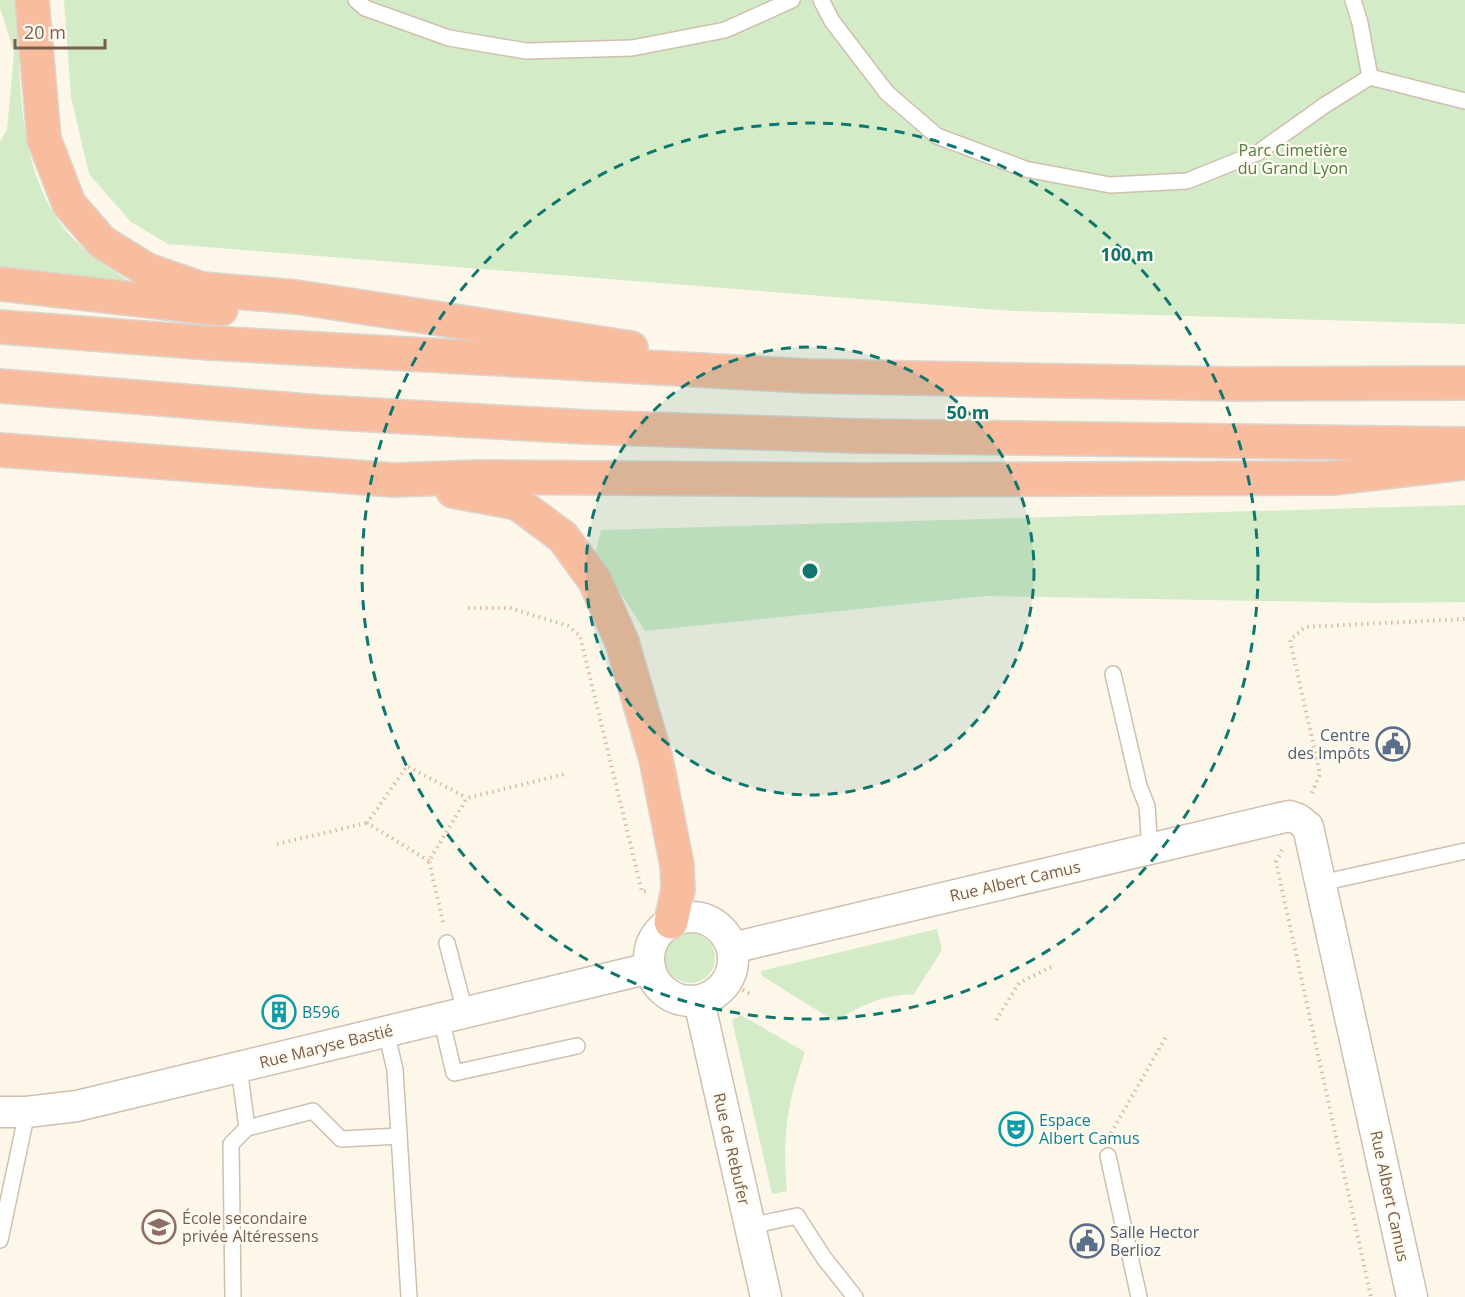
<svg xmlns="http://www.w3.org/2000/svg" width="1465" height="1297" font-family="'Open Sans',sans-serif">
  <rect width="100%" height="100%" fill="#fdf7e9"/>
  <g fill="#d3ecc7">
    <path d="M0,0h17c3,72 -1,157 41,220 17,26 44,43 69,60l-3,5 -124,-16v-127l7,-12 7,-78 -14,-44z"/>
    <polygon points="64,0 1465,0 1465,324 1012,311 168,244 131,222 89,174 71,97"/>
    <polygon points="1465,505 1465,602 1376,603 985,596 645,631 595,554 601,530"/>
    <path d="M937,929l5,21 -28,44c-30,1 -53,10 -78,28l-74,-46 -1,-5z"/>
    <circle cx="690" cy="958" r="25"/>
    <path d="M741,1015l64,37c-18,52 -23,84 -18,139l-15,3 -40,-174z"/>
  </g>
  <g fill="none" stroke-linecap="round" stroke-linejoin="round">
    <defs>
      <g id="service">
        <polyline points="356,0 365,8 449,38 526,51 632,48 725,30 792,0"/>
        <polyline points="821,0 832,21 887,93 937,136 1025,169 1110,185 1187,181 1259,152 1325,105 1370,77 1465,101"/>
        <polyline points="1353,0 1360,23 1370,77"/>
        <polyline points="1113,674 1139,786 1147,806 1150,849"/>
        <polyline points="1321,883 1465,851"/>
        <polyline points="447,943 465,1012"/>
        <polyline points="441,1018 454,1073 577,1046"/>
        <polyline points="386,1031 395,1070 409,1297"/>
        <polyline points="247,1128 313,1111 341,1139 399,1136"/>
        <polyline points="1108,1156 1139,1297"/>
        <polyline points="750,1226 797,1216 824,1258 855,1297"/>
        <polyline points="0,1240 27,1112"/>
        <polyline points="233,1297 231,1144 247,1128 239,1067"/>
      </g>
      <g id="minor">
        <circle cx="691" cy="959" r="42"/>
        <polyline points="732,948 1289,816 1298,819 1308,827 1412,1297"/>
        <polyline points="699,1001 766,1297"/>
        <polyline points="0,1112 27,1112 77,1106 650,968"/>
      </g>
      <g id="motorway">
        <polyline points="32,0 44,139 69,204 102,242 147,270 202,289 296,297 631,348"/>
        <polyline points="0,284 221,309"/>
        <polyline points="0,327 210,343 807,376 1235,384 1465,383"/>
        <polyline points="0,386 320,412 586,427 858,436 1465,444"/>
        <polyline points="0,450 393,480 481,477 863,480 1333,478 1465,463"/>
        <polyline points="453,491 517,503 563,537 595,581 622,642 656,759 677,865 678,890 671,922"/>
      </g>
    </defs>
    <use href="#service" stroke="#d0bfae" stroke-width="18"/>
    <use href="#minor" stroke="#d0bfae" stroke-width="33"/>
    <use href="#motorway" stroke="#dcd5d0" stroke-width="36"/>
    <g stroke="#d9bba2" stroke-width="4" stroke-dasharray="1.5 4.5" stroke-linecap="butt">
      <polyline points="468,608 510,608 568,626 580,636 642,892 647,891"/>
      <polyline points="1312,793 1320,774 1290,640 1305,627 1465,619"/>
      <polyline points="277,844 367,823"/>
      <polyline points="1282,850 1276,862 1371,1297"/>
      <polyline points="429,861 367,823 407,766 467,798"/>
      <polyline points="443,922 429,861 467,798 565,774"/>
      <polyline points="727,981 752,995"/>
      <polyline points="996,1020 1019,983 1053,966"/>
      <polyline points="1111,1133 1167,1035"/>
    </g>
    <use href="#service" stroke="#fff" stroke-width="15"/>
    <use href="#minor" stroke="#fff" stroke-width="30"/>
    <use href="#motorway" stroke="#f8bd9f" stroke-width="33"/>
  </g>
  <circle cx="810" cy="571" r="224" fill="#0f766e" fill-opacity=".12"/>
  <g fill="none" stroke="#0f766e" stroke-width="3" stroke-dasharray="10 8">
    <circle cx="810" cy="571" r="224"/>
    <circle cx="810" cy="571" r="448"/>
  </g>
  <defs>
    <symbol id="civic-ring" viewBox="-11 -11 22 22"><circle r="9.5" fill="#fffaf0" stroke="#5c6f8a" stroke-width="1.5"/><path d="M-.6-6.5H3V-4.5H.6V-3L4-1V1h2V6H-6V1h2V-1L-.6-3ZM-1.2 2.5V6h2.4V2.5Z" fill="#5c6f8a"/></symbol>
    <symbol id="building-ring" viewBox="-11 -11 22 22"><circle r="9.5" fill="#fffaf0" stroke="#0f9aa8" stroke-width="1.5"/><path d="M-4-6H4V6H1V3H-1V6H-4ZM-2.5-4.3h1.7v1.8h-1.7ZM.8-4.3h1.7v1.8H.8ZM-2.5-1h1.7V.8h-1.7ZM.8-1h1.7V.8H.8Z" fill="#0f9aa8"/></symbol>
    <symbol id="theatre-ring" viewBox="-11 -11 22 22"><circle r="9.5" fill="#fffaf0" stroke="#0f9aa8" stroke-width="1.5"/><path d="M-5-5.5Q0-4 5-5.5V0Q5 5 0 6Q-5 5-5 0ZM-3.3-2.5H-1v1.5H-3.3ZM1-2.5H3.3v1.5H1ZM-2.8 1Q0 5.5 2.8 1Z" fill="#0f9aa8"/></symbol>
    <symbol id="school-ring" viewBox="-11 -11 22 22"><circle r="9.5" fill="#fffaf0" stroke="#8d6e63" stroke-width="1.5"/><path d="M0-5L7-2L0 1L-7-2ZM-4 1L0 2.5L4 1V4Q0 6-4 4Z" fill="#8d6e63"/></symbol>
  </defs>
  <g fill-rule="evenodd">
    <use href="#civic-ring" x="1374" y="725" width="38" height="38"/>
    <use href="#building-ring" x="260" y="993" width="38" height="38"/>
    <use href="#theatre-ring" x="997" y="1110" width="38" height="38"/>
    <use href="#school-ring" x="140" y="1208" width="38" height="38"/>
    <use href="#civic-ring" x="1068" y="1222" width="38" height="38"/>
  </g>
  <g text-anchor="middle" stroke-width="4.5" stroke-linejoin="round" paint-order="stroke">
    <g font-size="16" fill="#507f42" stroke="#fffaf0">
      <text x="1293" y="156">Parc Cimetière<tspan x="1293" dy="18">du Grand Lyon</tspan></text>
    </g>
    <g font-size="16" fill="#4e5e75" stroke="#fffaf0" text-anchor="end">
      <text x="1370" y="741">Centre<tspan x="1370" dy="18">des Impôts</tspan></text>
      <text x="1110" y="1238" text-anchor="start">Salle Hector<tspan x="1110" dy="18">Berlioz</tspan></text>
    </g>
    <g font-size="16" fill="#795f4b" stroke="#fffaf0">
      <text transform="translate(1015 881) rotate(-13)" y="6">Rue Albert Camus</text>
      <text transform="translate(326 1046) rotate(-14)" y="6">Rue Maryse Bastié</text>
      <text transform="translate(732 1149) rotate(77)" y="6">Rue de Rebufer</text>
      <text transform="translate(1390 1196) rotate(78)" y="6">Rue Albert Camus</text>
    </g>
    <g font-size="16" fill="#0d838f" stroke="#fffaf0" text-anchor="start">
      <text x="302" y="1018">B596</text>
      <text x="1039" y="1126">Espace<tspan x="1039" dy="18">Albert Camus</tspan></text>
    </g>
    <g font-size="16" fill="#785e54" stroke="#fffaf0" text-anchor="start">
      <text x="182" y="1224">École secondaire<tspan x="182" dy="18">privée Altéressens</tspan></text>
    </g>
  </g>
  <circle cx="810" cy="571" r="9" fill="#0f766e" stroke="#fffaf0" stroke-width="3"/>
  <g font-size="18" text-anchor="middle" font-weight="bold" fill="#0f766e" stroke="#fffaf0" stroke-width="4.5" stroke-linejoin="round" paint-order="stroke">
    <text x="1127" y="261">100 m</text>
    <text x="968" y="419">50 m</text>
  </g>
  <path d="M15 39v9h90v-9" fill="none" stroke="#795f4b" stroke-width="3"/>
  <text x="24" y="39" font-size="18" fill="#795f4b" stroke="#fffaf0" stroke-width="4.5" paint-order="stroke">20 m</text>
</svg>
